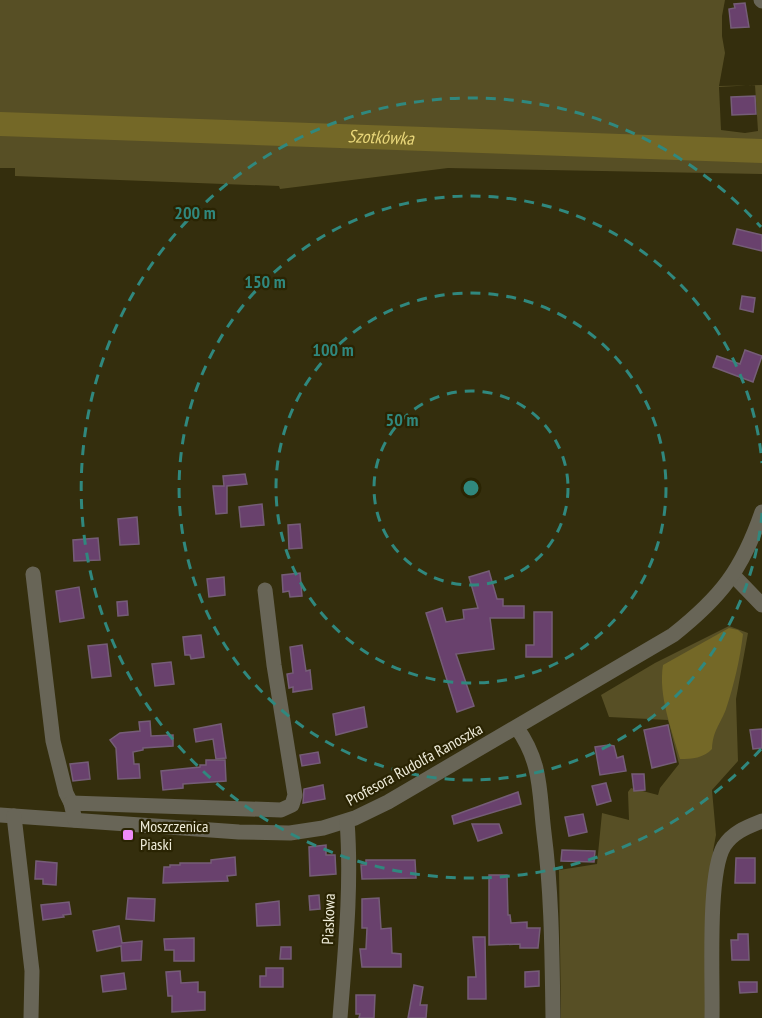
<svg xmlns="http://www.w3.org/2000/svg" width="762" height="1018" font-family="'PT Sans Narrow',sans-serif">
  <rect width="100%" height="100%" fill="#342e0d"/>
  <g fill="#574f25" fill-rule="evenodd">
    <path d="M0,0h725l-3,16v20l3,17 -6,33 43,-1v89l-314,-6 -168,21 -1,-3 -264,-10v-8h-15zM755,85l3,46 -13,2 -24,-3 -2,-43z"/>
    <polygon points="729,626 748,633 736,699 738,761 712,790 716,835 713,851 709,1018 561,1018 559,870 597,864 602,813 629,820 628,792 631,788 658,795 660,788 679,764 668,720 609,717 601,695 655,663"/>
  </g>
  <path fill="#746827" d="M729,628l9,2 5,4c-3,25 -9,51 -17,75 -6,16 -13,21 -14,40 -8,9 -20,10 -32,10 -8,-29 -22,-63 -17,-94z"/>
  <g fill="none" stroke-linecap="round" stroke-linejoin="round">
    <path stroke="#746827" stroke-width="24" id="s1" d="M0,124l762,27"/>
  </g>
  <g fill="#69416d" stroke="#755d77" stroke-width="1.5">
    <polygon points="745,3 749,27 731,28 729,9 735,8 734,4"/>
    <polygon points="755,96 756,114 732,115 731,97"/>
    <polygon points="737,229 762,235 762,251 733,244"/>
    <polygon points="742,296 755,298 753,312 740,309"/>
    <polygon points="745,350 762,356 753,382 713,367 717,356 740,364"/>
    <polygon points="245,474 247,484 227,486 227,513 216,514 213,486 224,486 223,476"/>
    <polygon points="262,504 264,525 241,527 239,507"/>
    <polygon points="137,517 139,544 120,545 118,519"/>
    <polygon points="300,524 302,548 289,549 288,525"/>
    <polygon points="98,538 100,560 74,561 73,540"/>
    <polygon points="489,571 497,599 503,599 503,606 524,606 524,618 490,618 494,649 456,654 474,706 457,712 426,613 442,608 446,622 464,619 463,610 478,608 469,577"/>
    <polygon points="300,573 302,596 290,597 289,591 283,592 282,575"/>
    <polygon points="224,577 225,595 209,597 207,579"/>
    <polygon points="79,587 84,618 60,622 56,591"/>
    <polygon points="127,601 128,615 118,616 117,602"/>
    <polygon points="534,612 552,612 552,657 526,657 526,645 534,645"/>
    <polygon points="201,635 204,657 191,659 190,655 185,655 183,637"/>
    <polygon points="107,644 111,676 92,678 88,646"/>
    <polygon points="302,645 306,671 310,670 312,689 293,692 293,687 289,688 287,674 293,673 290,647"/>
    <polygon points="171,662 174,684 155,686 152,664"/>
    <polygon points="364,707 367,727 336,735 333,714"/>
    <polygon points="150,721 151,736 173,735 173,746 143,748 143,750 133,752 134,764 139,764 140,778 118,779 116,748 110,740 120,733 140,731 139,722"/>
    <polygon points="221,724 226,758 216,759 213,739 196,742 194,729"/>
    <polygon points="668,725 676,762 652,768 644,730"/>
    <polygon points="762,729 762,748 753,749 750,730"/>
    <polygon points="609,745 614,746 617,758 623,756 626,771 600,775 595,747"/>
    <polygon points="318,752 320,763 302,766 300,755"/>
    <polygon points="206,760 225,760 226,781 183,784 183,788 163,790 161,771 200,767 200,765 206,765"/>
    <polygon points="88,762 90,779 73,781 70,764"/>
    <polygon points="632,774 644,774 645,790 634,791"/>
    <polygon points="606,783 611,801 597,805 592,786"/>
    <polygon points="323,785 325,799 303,803 304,789"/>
    <polygon points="518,792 521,804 454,824 452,816"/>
    <polygon points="583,814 587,832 569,836 565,817"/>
    <polygon points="472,824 499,824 502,833 478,841"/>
    <polygon points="326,845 326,855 335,855 336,874 310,876 309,847"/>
    <polygon points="562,850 595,851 594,862 561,861"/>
    <polygon points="235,857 236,875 227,876 228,881 163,883 164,867 170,867 170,865 180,865 180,863 211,863 211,860"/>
    <polygon points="736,858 755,858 755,883 735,883"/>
    <polygon points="366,860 415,860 416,878 362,879 361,865 366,865"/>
    <polygon points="36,861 57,863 56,885 43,884 43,879 35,879"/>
    <polygon points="489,875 507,875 508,915 510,915 511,923 527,922 527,928 540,928 538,948 520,948 520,944 489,945"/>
    <polygon points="319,895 320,909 310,910 309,896"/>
    <polygon points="128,898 155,899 154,921 126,919"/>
    <polygon points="379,898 381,929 391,928 392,953 401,954 401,967 362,967 360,949 366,949 367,928 362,928 362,899"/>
    <polygon points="279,901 280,925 257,926 256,904"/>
    <polygon points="69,902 71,914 63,915 64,917 43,920 41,905"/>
    <polygon points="119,926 122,943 142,941 141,960 122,961 121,946 97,951 93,931"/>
    <polygon points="738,934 748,934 749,960 732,960 731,940 738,940"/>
    <polygon points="473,937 485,937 486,999 468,999 468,977 476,977"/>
    <polygon points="194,938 194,961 174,961 174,950 165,950 164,939"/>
    <polygon points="281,947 291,947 291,959 280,959"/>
    <polygon points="266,968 283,968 283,987 260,987 260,976 266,976"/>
    <polygon points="180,971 181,983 198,982 198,992 205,992 205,1010 172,1012 172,996 168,996 166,972"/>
    <polygon points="539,971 539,986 525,987 525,972"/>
    <polygon points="124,973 126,989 103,992 101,976"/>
    <polygon points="739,982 757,982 757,992 740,993"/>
    <polygon points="414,985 423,987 420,1005 427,1005 426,1018 408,1018"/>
    <polygon points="356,995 375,995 374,1018 359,1018 360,1014 356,1014"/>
  </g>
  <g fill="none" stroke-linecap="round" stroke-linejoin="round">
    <g stroke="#686557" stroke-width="15">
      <polyline points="761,0 762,1"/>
      <polyline points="33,574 53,741 66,793 71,803"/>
      <polyline points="733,575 762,605"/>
      <path d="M517,728c25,35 22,64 27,105 8,62 8,123 9,185"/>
      <path d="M0,815l239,17 51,1 33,-5 32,-10 33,-16 285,-167c48,-38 69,-65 89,-123"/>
      <polyline points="14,816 32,971 31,1018"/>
      <polyline points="75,820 71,803 281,810 292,805 295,795 274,665 265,590"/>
      <path d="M340,1018c5,-65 12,-132 7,-197"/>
      <path d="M712,1018c1,-37 -5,-144 12,-172 9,-14 23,-19 38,-25"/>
    </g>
  </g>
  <g fill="none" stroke="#30887e" stroke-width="3" stroke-dasharray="10 8">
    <circle cx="471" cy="488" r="97"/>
    <circle cx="471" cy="488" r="195"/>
    <path d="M762 513A292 292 0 1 1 762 463"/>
    <path d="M761 749A390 390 0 1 1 761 227"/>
  </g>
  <rect fill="#ee8bf8" stroke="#2a2403" stroke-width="2" x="122" y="829" width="12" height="12" rx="3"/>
  <g text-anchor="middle" stroke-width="4.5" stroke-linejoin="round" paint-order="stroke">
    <g font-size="16" fill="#eeebd9" stroke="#2a2403">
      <text transform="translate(414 764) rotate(-29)" y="6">Profesora Rudolfa Ranoszka</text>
      <text transform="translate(328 919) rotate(-88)" y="6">Piaskowa</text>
    </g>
    <g font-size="16" fill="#eeebd9" stroke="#2a2403" text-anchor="start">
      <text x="140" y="832">Moszczenica<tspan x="140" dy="18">Piaski</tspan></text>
    </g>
    <g font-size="18" font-style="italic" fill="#e9d77a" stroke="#2a2403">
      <text dy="6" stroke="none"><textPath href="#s1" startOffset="381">Szotkówka</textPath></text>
    </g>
  </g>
  <circle cx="471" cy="488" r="9" fill="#30887e" stroke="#2a2403" stroke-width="3"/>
  <g font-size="18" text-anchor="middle" font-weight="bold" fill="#30887e" stroke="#2a2403" stroke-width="4.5" stroke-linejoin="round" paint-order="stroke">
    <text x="195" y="219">200 m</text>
    <text x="265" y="288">150 m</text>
    <text x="333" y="356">100 m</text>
    <text x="402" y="426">50 m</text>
  </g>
</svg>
